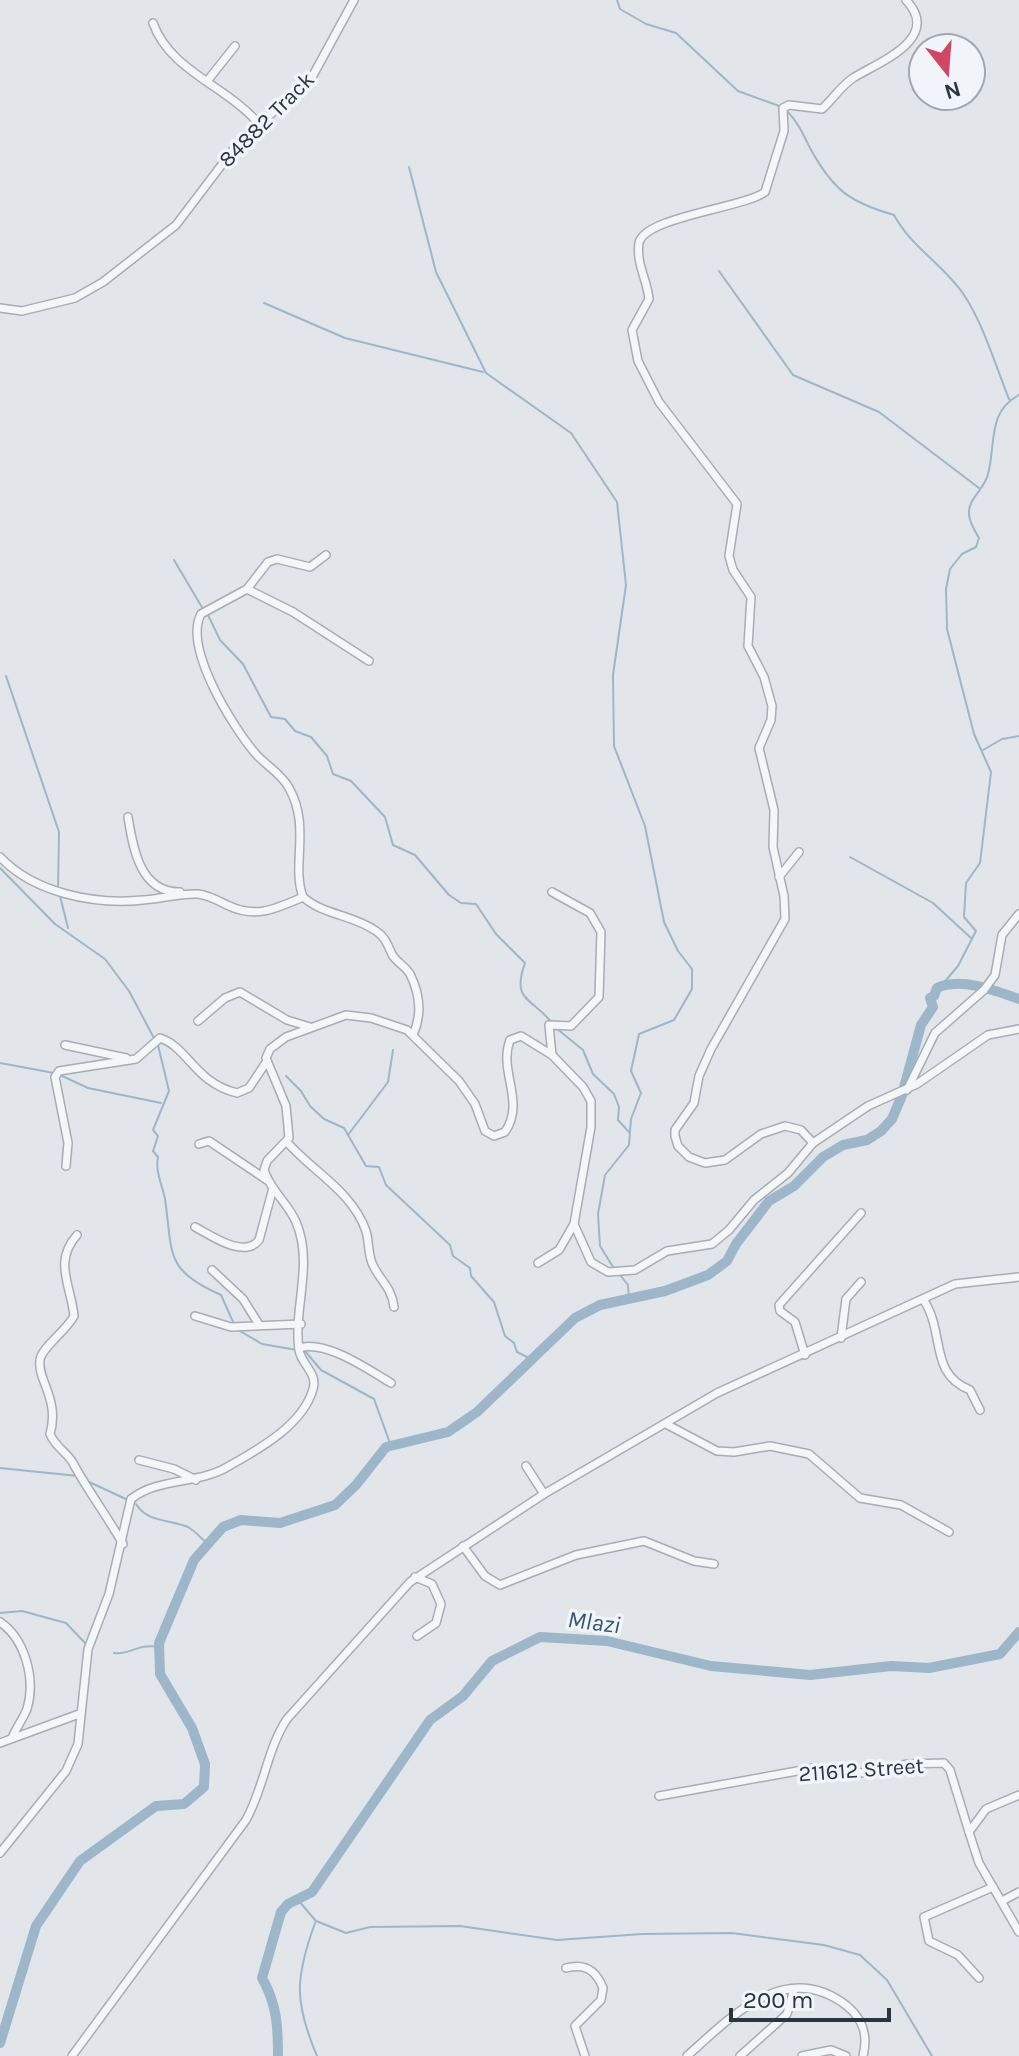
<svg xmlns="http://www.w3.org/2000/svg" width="1019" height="2056" font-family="Karla,sans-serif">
  <rect width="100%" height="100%" fill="#e2e6ea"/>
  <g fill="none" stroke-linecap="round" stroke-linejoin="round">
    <g stroke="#9db6ca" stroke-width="2">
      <polyline points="617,0 620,9 646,24 676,33 738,91 782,107"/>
      <path d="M787,111c11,11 16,23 23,37 23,42 39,54 84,67 17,32 50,50 70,80 19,28 32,72 45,104"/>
      <polyline points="409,167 436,272 486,373 571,433 617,502 626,585 613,675 614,746 645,826 664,922 678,951 692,969 692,989 674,1020 639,1034 631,1071 641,1093 631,1119 629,1145 605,1175 598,1214 600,1246 613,1267"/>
      <polyline points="719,271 793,375 879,412 979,488"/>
      <polyline points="264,303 345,338 483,372"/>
      <polyline points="174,560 203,609"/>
      <path d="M208,615l12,25 23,24 28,53 14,2 10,12 16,6 16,19 6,18 18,7 34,36 8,28 22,10 34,40 12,8 15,1 20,30 29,29c-14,39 7,34 27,60"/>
      <polyline points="6,676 59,832 58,890"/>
      <polyline points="983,750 1002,739 1019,736"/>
      <polyline points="850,857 933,903 971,938"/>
      <polyline points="0,868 55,924 105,959 129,991 155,1040"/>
      <polyline points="60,896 68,928"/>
      <path d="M941,986l17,-20 18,-35 -12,-14 2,-34 14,-20 11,-91 -17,-38 -27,-105 -1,-40 4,-20 12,-15 14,-7 3,-9c-4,-7 -10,-16 -10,-24 -1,-16 16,-25 19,-40 8,-29 -1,-63 31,-79"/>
      <polyline points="556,1028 583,1050 593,1074 614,1094 619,1107 618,1120 629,1132"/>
      <path d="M158,1045l11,46 -16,39 5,6 -5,15 5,6c-3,14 4,27 7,42 8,55 -1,71 56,96l13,29"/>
      <polyline points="0,1063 54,1073"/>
      <polyline points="60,1075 88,1088 161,1103"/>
      <polyline points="286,1076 301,1091 310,1106 324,1119 344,1128 366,1166 379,1167 386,1185 450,1245 453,1256 470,1268 471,1276 494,1302 505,1336 514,1343 517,1352 531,1359"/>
      <polyline points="348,1135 388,1082 393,1050"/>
      <polyline points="620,1275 628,1285 629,1299"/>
      <polyline points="240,1331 262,1344 297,1350"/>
      <polyline points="305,1351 321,1370 374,1399 391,1446"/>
      <polyline points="0,1468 78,1476"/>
      <polyline points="87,1481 128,1500"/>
      <path d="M136,1504c12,19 33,15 52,23 7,4 14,12 20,17"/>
      <polyline points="0,1613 22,1611 66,1623 87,1645"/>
      <path d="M114,1653c18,2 22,-10 45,-6"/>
      <polyline points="298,1900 316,1921 346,1933 370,1927 460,1926 557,1940 642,1934 732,1933 824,1945 860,1955 887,1980 932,2056"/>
      <path d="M315,1923c-20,55 -21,79 2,133"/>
    </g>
    <g stroke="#9db6ca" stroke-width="10">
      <path d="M903,1091l18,-66 12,-18 -3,-9 4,-2 3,-8c24,-11 57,2 82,11"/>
      <polyline points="0,2043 36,1926 80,1861 156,1806 184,1804 204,1787 205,1764 192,1728 160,1674 159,1643 194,1560 223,1527 241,1520 280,1523 335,1505 356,1485 386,1447 448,1432 477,1412 575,1318 600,1305 665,1291 708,1275 727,1261 736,1244 769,1201 794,1186 823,1157 843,1145 867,1140 881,1131 892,1119 903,1093"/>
      <path d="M278,2056c0,-29 -1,-52 -16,-78l19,-66 7,-8 24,-12 118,-172 33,-24 29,-35 48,-24 67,4 104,25 99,9 81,-9 38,2 71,-14 19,-22"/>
    </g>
    <defs>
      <g id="minor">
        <path d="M153,23c17,48 74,63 106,101"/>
        <polyline points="208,80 235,46"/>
        <polyline points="0,308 22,311 75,298 103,282 176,225 239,142 311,79 354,0"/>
        <path d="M326,555l-16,12 -33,-8 -9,3 -21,27 -46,25c-18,34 32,113 54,139 10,12 27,21 34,35 22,39 2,77 14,109 20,18 51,18 73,34 10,6 12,16 17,25 5,7 13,11 17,18 10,20 12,41 3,61"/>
        <polyline points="247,589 293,612 369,661"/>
        <path d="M128,817c5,31 12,76 52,75"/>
        <path d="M0,857c34,36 94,48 143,43 17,-1 38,-7 55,-6 10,1 21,7 29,11 29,14 48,4 76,-8"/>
        <polyline points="779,877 799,852"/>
        <polyline points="552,892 590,913 601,932 599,997 571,1026 549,1025 552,1055"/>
        <polyline points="198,1021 225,998 240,992 287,1020 310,1027"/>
        <polyline points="65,1045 126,1058"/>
        <polyline points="907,1090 935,1033 984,990 995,975 1002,935 1019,914"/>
        <path d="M287,1142c26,30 65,49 79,89 3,10 2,22 6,32 7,17 20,24 22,44"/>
        <path d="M813,1143l-12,-13 -16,-4 -24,8 -36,26 -20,3 -16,-6 -11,-11 -3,-10v-6l19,-27 5,-27 12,-27 74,-130 -1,-23 -11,-49 1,-37 -15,-62 12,-28 1,-14 -8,-29 -16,-31 3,-49 -18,-27 -4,-14 8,-52 -78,-102 -21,-41 -6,-31 17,-31c-2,-20 -13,-35 -10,-56 5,-26 104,-35 126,-51l19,-61 -1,-23 6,-3 33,4c11,-10 18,-22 31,-31 24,-15 90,-39 53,-78"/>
        <polyline points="199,1144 209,1141 267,1180"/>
        <path d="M66,1166l2,-23 -13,-66 4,-6 77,-12 24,-21c28,9 35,45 77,55l12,-5 18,-27"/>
        <path d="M195,1227c17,9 49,32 64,13l14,-52"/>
        <path d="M77,1235c-24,27 -6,50 -3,81 -7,14 -33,32 -34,44 -3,20 20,39 10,74 5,13 17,18 23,29 15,28 34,53 50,81"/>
        <polyline points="538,1263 559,1250 574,1224"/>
        <polyline points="212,1270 243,1299 258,1323"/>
        <path d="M923,1299c23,34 5,74 47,91l10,20"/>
        <polyline points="195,1316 231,1327 301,1324"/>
        <polyline points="841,1338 846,1299 861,1282"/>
        <path d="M299,1348c26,-9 70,22 92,35"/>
        <polyline points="805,1355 795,1322 780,1311 779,1305 861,1213"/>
        <polyline points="666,1424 717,1451 734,1452 770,1446 809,1454 860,1498 901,1505 949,1532"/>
        <polyline points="139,1460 174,1469 196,1480"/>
        <polyline points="526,1466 544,1494"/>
        <polyline points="463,1546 485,1576 500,1585 576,1555 644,1541 694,1561 714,1564"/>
        <polyline points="415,1577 432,1584 441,1604 436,1623 417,1636"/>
        <path d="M0,1622c25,17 36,57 27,87 -4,10 -11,19 -15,29"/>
        <polyline points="0,1743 79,1714"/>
        <polyline points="1019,1795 986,1809 969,1832 979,1863 1019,1932"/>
        <polyline points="659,1796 814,1768 864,1773 908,1764 944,1763 950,1770 969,1832"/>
        <path d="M0,1853l66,-82 12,-27 10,-95 21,-55 22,-95c28,-22 67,-14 98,-33 30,-17 74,-41 84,-77 5,-16 -12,-25 -14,-39 -6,-42 15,-86 -3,-128 -8,-19 -26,-32 -32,-52l3,-9 22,-23 -3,-32 -20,-48 4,-9 16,-12 60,-22 25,3 36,12 52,51 16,23 10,27 9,5 11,-4c21,-31 -7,-60 5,-92l11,-4 31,19 31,32 8,14v26l-17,97 17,38 17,10 27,-2 32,-19 45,-7 17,-14 25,-30 34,-27 25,-30 55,-37 49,-22 71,-49 31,-6"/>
        <polyline points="1002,1901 1019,1892"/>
        <path d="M566,1968c19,-5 30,2 37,20l-2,12 -26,26 10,30"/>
        <polyline points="979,1978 958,1955 929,1941 924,1917 993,1887"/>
        <path d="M72,2056l174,-236c18,-32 21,-71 41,-101l123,-137 134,-88 173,-101 238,-109 64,-7"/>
        <path d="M687,2056c44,-39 99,-98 160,-50 17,14 21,30 16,50"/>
        <polyline points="740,2056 787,2014 794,1989"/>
        <polyline points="802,2056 831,2050 846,2056"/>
      </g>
    </defs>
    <use href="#minor" stroke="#a7adb4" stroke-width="10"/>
    <use href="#minor" stroke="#f4f6f8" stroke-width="7"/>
  </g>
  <g text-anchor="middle" stroke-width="7" stroke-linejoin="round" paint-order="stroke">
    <g font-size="22" fill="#2a3442" stroke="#f1f4f8">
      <text transform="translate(266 119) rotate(-45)" y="8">84882 Track</text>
      <text transform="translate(861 1769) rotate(-4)" y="8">211612 Street</text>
    </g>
    <g font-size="24" font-style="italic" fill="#335677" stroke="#f1f4f8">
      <text transform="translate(594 1622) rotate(7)" y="8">Mlazi</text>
    </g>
  </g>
  <g transform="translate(947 72) rotate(163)"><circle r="38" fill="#f1f4f8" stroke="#a1a7af" stroke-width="2"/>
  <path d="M0-6L14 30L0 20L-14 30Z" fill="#d04665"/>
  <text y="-12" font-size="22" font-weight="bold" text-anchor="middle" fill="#2a3442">N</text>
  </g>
  <path d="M731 2008v12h158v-12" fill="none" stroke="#2a3442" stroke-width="4"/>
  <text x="743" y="2008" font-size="24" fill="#2a3442" stroke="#f1f4f8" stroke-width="6" paint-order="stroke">200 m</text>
</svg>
